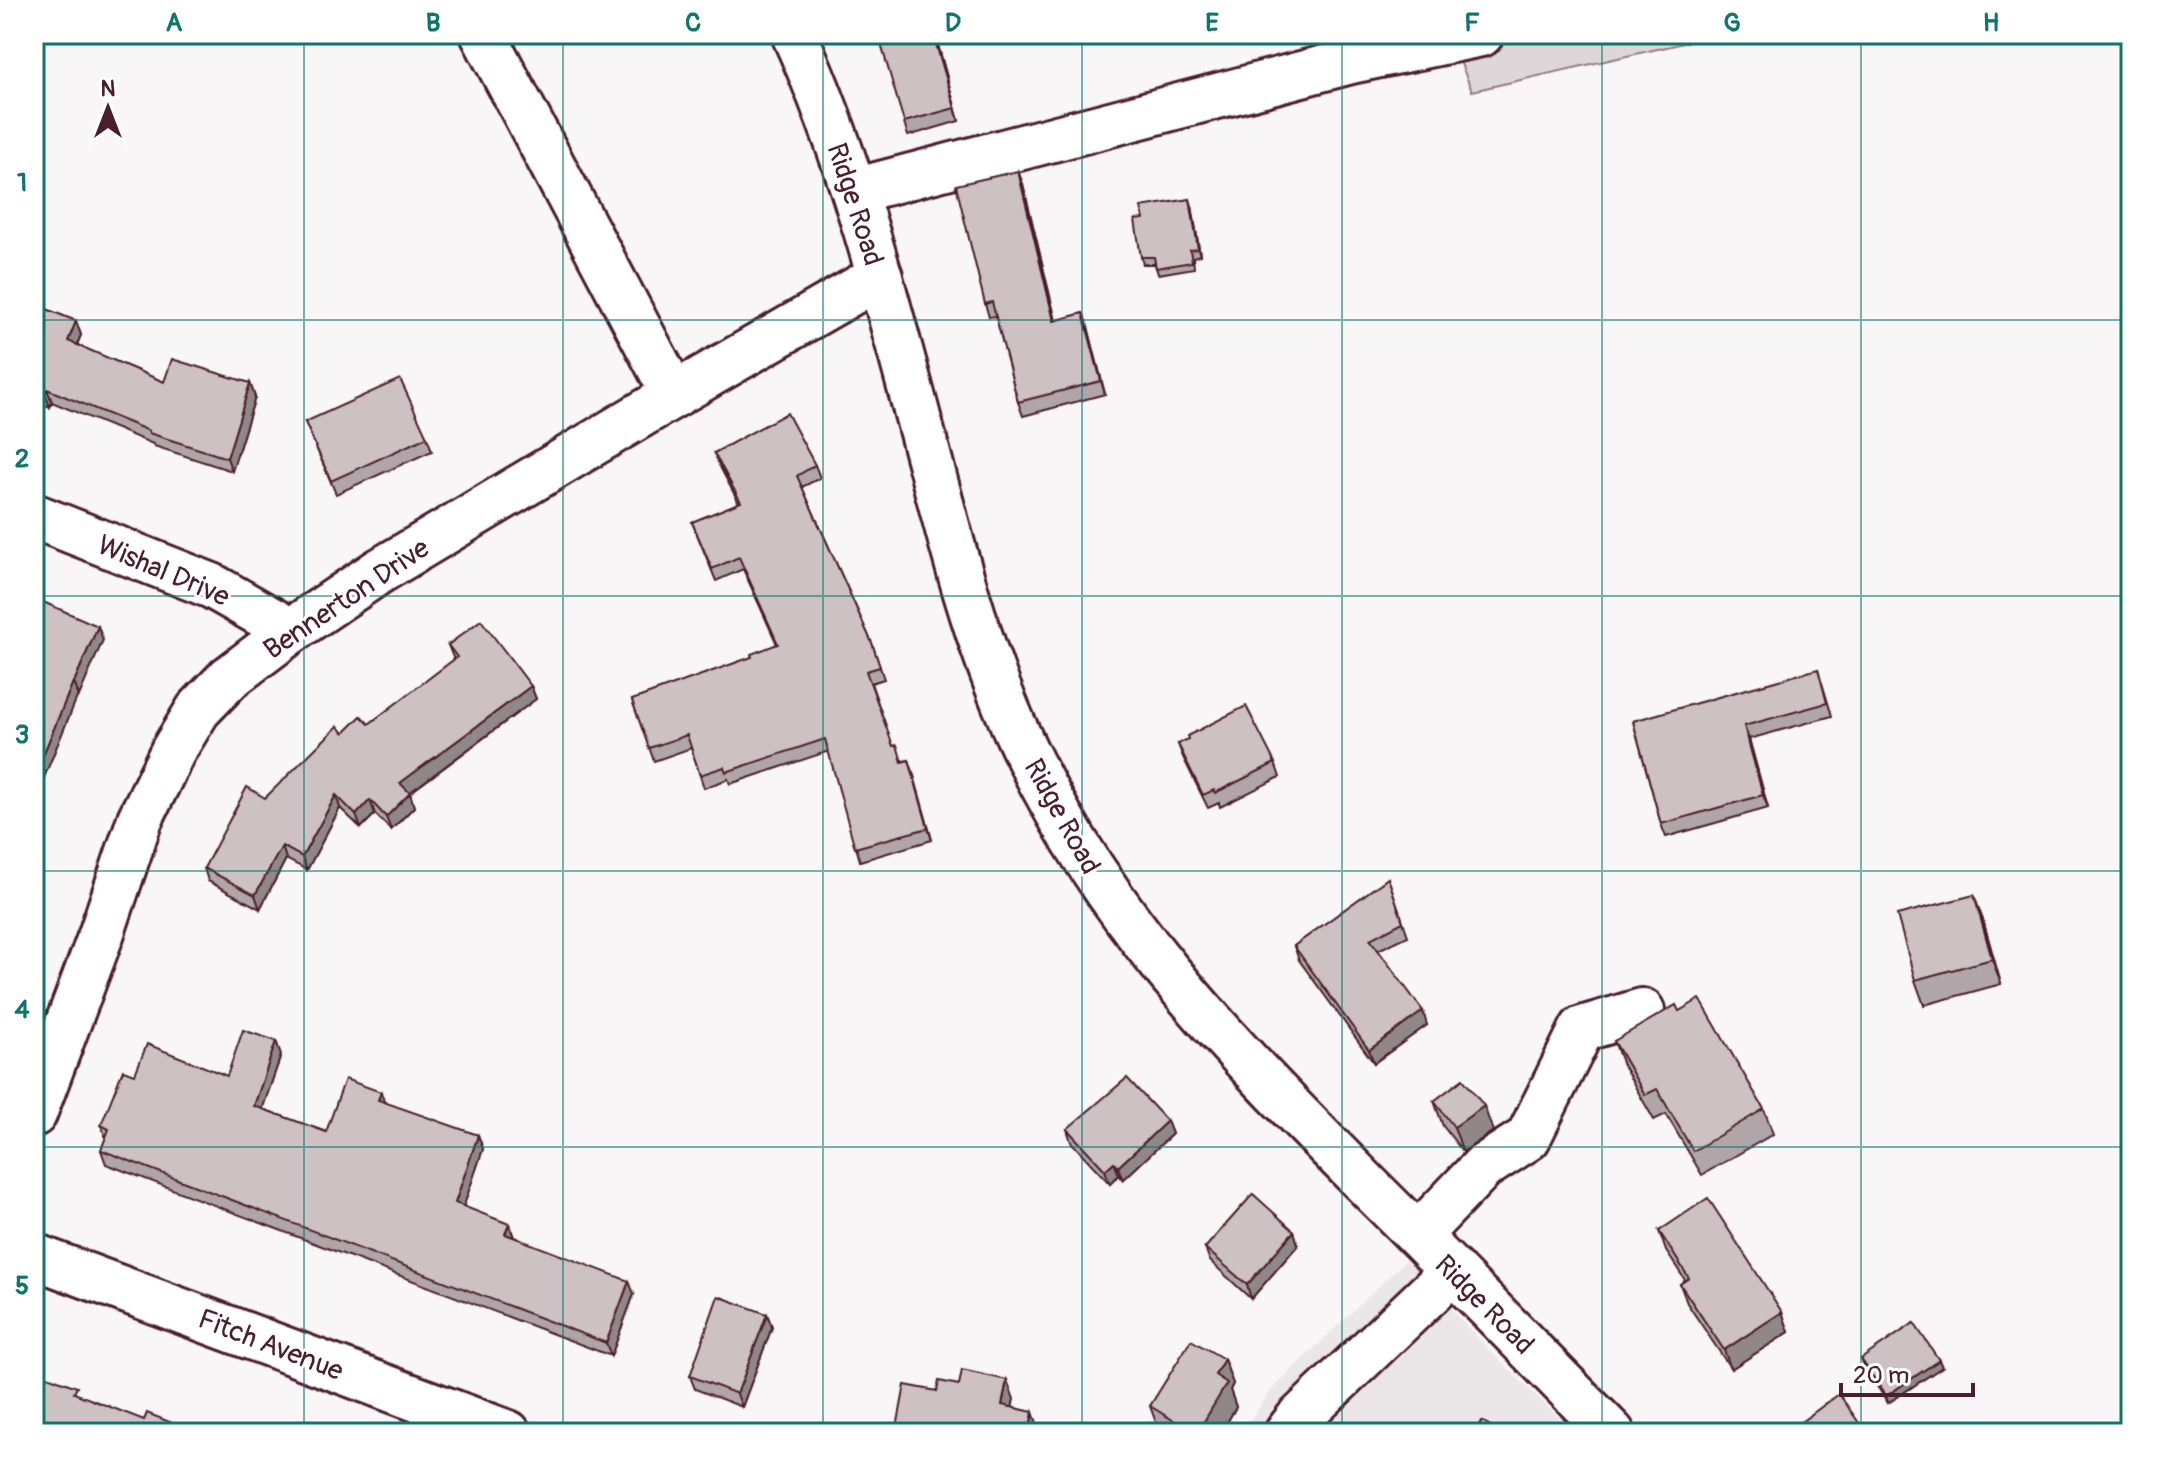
<svg xmlns="http://www.w3.org/2000/svg" width="2165" height="1467" font-family="Pangolin,sans-serif">
  <rect width="100%" height="100%" fill="#f8f6f7"/>
  <filter id="ink" filterUnits="userSpaceOnUse"><feTurbulence type="fractalNoise" baseFrequency=".0125" numOctaves="2"/><feDisplacementMap in="SourceGraphic" scale="16" xChannelSelector="R" yChannelSelector="G"/><feConvolveMatrix kernelMatrix="1 2 1 2 8 2 1 2 1" color-interpolation-filters="sRGB"/></filter>
  <g filter="url(#ink)">
    <polygon fill="#ebe6e8" points="1406,1260 1491,1352 1575,1433 1241,1433 1271,1390"/>
    <polygon fill="#ded6d9" stroke="#947a82" stroke-width="2" points="1449,34 1724,34 1472,91"/>
    <g fill="none" stroke-linecap="round" stroke-linejoin="round">
      <defs>
        <g id="minor">
          <polyline points="483,34 674,395"/>
          <path d="M794,34c62,137 97,284 136,428 23,88 47,179 83,262 83,189 216,322 359,466 81,80 160,162 240,243"/>
          <polyline points="854,191 1351,61 1481,34"/>
          <polyline points="34,516 212,586 291,631"/>
          <polyline points="34,1114 101,935 140,819 173,751 198,710 229,678 291,631 378,572 674,395 880,276"/>
          <polyline points="1418,1235 1483,1167 1528,1138 1582,1029 1642,1011"/>
          <polyline points="34,1256 508,1433"/>
          <polyline points="1287,1433 1298,1419 1453,1271"/>
        </g>
      </defs>
      <use href="#minor" stroke="#4a1f2b" stroke-width="50"/>
      <use href="#minor" stroke="#fff" stroke-width="44"/>
    </g>
    <g fill="#b0a6a9" stroke="#4a1f2b" stroke-width="2">
      <polygon points="935,34 959,121 908,136 904,122"/>
      <polygon points="1018,171 1023,184 1056,321 1083,313 1088,327 1105,394 1023,416 1018,402 996,316 989,317 985,304"/>
      <polygon points="1192,206 1200,255 1193,257 1194,268 1158,274 1155,264 1143,264 1141,257 1144,219"/>
      <polygon points="34,304 76,321 81,335 77,345 164,382 250,383 255,397 232,471 154,446 153,444 52,402 50,407 34,400"/>
      <polygon points="305,422 427,437 432,451 336,494"/>
      <polygon points="714,453 815,465 820,478 802,487 872,643 884,679 871,683 893,746 903,761 909,760 932,840 860,861 829,751 730,784 728,779 704,788 691,748 654,761 632,700 752,657 777,644 743,569 716,581 692,522 739,503 719,465"/>
      <polygon points="448,645 531,686 536,699 410,793 414,807 391,830 375,814 361,828 340,808 307,870 286,859 260,909 208,881 204,868 265,798 344,733 369,724 454,660"/>
      <polygon points="1822,683 1832,716 1749,739 1768,808 1666,837 1661,824 1633,721"/>
      <polygon points="1178,744 1275,763 1280,777 1220,807 1219,803 1208,808 1183,757"/>
      <polygon points="1388,878 1408,936 1378,950 1427,1025 1374,1063 1299,960 1294,946"/>
      <polygon points="1983,920 2001,984 1924,1005 1915,980"/>
      <polygon points="1679,1011 1764,1109 1773,1134 1702,1175 1666,1114 1654,1120 1623,1065 1614,1041"/>
      <polygon points="276,1041 281,1055 262,1109 326,1132 385,1103 478,1135 483,1149 463,1207 509,1224 514,1237 634,1294 611,1356 106,1164 101,1150 106,1138 101,1125 135,1074 227,1076"/>
      <polygon points="1434,1101 1493,1131 1463,1152 1443,1126"/>
      <polygon points="1167,1121 1172,1134 1123,1180 1119,1175 1110,1184 1071,1142 1067,1129"/>
      <polygon points="1294,1231 1298,1245 1251,1299 1210,1261 1205,1248"/>
      <polygon points="1659,1231 1782,1312 1789,1332 1731,1369 1687,1303 1680,1284 1685,1280 1666,1251"/>
      <polygon points="767,1314 772,1327 742,1407 695,1389 690,1376"/>
      <polygon points="1224,1359 1233,1384 1230,1390 1236,1407 1221,1433 1162,1433 1159,1431 1150,1406"/>
      <polygon points="1861,1359 1942,1367 1888,1403 1864,1366"/>
    </g>
    <g fill="#908789" stroke="#4a1f2b" stroke-width="2">
      <polygon points="933,34 935,34 959,121 955,108"/>
      <polygon points="1018,171 1023,184 1059,334 1054,321"/>
      <polygon points="1190,199 1192,206 1200,255 1198,249"/>
      <polygon points="1083,313 1088,327 1105,394 1101,381"/>
      <polygon points="76,321 81,335 73,354 68,341"/>
      <polygon points="250,383 255,397 232,471 227,458"/>
      <polygon points="47,389 52,402 50,407 45,394"/>
      <polygon points="98,626 103,640 79,696 74,682"/>
      <polygon points="73,682 78,695 34,802 34,777"/>
      <polygon points="531,686 536,699 405,796 400,783"/>
      <polygon points="1744,726 1749,739 1768,808 1763,795"/>
      <polygon points="909,760 913,772 932,840 928,828"/>
      <polygon points="410,793 414,807 391,830 386,817"/>
      <polygon points="336,795 340,808 307,870 302,857"/>
      <polygon points="370,800 375,814 361,828 356,815"/>
      <polygon points="282,846 286,859 260,909 255,895"/>
      <polygon points="1974,895 1983,920 2001,984 1992,959"/>
      <polygon points="1423,1011 1427,1025 1374,1063 1369,1050"/>
      <polygon points="276,1041 281,1055 259,1119 254,1106"/>
      <polygon points="381,1092 386,1106 378,1100"/>
      <polygon points="1484,1106 1493,1131 1463,1152 1454,1127"/>
      <polygon points="1167,1121 1172,1134 1123,1180 1118,1167"/>
      <polygon points="478,1135 483,1149 460,1217 455,1203"/>
      <polygon points="1114,1162 1119,1175 1110,1184 1105,1170"/>
      <polygon points="509,1224 514,1238 505,1234"/>
      <polygon points="1294,1231 1298,1245 1251,1299 1247,1285"/>
      <polygon points="629,1281 634,1294 611,1356 606,1343"/>
      <polygon points="1782,1312 1789,1332 1731,1369 1724,1350"/>
      <polygon points="767,1314 772,1327 742,1407 737,1394"/>
      <polygon points="1224,1359 1233,1384 1230,1390 1236,1407 1221,1433 1197,1433 1215,1375"/>
      <polygon points="1939,1360 1942,1367 1888,1403 1886,1396"/>
      <polygon points="1007,1380 1014,1399 1009,1425 1002,1405"/>
      <polygon points="1033,1412 1040,1431 1040,1433 1029,1433"/>
    </g>
    <g fill="#cdc1c4" stroke="#4a1f2b" stroke-width="2">
      <polygon points="878,34 933,34 955,108 904,122"/>
      <polygon points="1018,171 1054,321 1083,313 1101,381 1018,402 992,302 985,304 956,185"/>
      <polygon points="1190,199 1198,249 1190,250 1192,262 1156,268 1154,257 1141,257 1135,220 1144,219 1141,207"/>
      <polygon points="34,304 76,321 68,341 164,382 172,359 250,383 227,458 149,433 149,431 47,389 45,394 34,389"/>
      <polygon points="400,379 427,437 331,481 305,422"/>
      <polygon points="787,413 815,465 797,476 872,643 880,667 866,671 893,746 897,745 902,762 909,760 928,828 855,848 825,739 726,772 724,767 700,775 687,735 649,748 632,700 752,657 751,654 778,644 739,557 712,569 692,522 741,502 714,453"/>
      <polygon points="34,598 98,626 74,682 73,682 34,777"/>
      <polygon points="481,620 531,686 400,783 410,793 386,817 370,800 356,815 336,795 302,857 282,846 255,895 204,868 247,787 265,798 338,726 344,733 361,716 369,724 457,657 448,645"/>
      <polygon points="1818,669 1827,703 1744,726 1763,795 1661,824 1633,721"/>
      <polygon points="1246,706 1275,763 1215,793 1214,790 1203,795 1178,744 1188,739 1187,736"/>
      <polygon points="1388,878 1403,922 1370,939 1423,1011 1369,1050 1294,946"/>
      <polygon points="1974,895 1992,959 1915,980 1897,915"/>
      <polygon points="1700,999 1764,1109 1693,1151 1657,1089 1645,1095 1614,1041 1676,1005 1679,1011"/>
      <polygon points="243,1030 276,1041 254,1106 326,1132 345,1079 381,1092 378,1100 478,1135 455,1203 509,1224 505,1234 629,1281 606,1343 101,1150 109,1129 101,1125 123,1070 135,1074 147,1044 227,1076"/>
      <polygon points="1127,1078 1167,1121 1118,1167 1114,1162 1105,1170 1067,1129"/>
      <polygon points="1463,1079 1484,1106 1454,1127 1434,1101"/>
      <polygon points="1253,1194 1294,1231 1247,1285 1205,1248"/>
      <polygon points="1708,1198 1782,1312 1724,1350 1680,1284 1689,1278 1659,1231"/>
      <polygon points="718,1296 767,1314 737,1394 690,1376"/>
      <polygon points="1914,1323 1939,1360 1886,1396 1861,1359"/>
      <polygon points="1191,1340 1224,1359 1215,1375 1227,1383 1197,1433 1194,1433 1150,1406"/>
      <polygon points="962,1370 1007,1380 1002,1405 1033,1412 1029,1433 896,1433 905,1385 937,1391 939,1381 959,1385"/>
      <polygon points="34,1371 77,1387 74,1393 144,1420 147,1413 195,1432 195,1433 34,1433"/>
      <polygon points="1839,1394 1866,1433 1786,1433"/>
      <polygon points="1482,1421 1501,1432 1503,1428 1513,1433 1475,1433"/>
      <polygon points="1387,1429 1395,1433 1384,1433"/>
    </g>
  </g>
  <path fill="none" stroke="#0f766e" stroke-width="2" stroke-opacity="0.55" d="M304,34v1399M563,34v1399M823,34v1399M1082,34v1399M1342,34v1399M1602,34v1399M1861,34v1399M34,320h2097M34,596h2097M34,871h2097M34,1147h2097"/>
  <g text-anchor="middle" stroke-width="6" stroke-linejoin="round" paint-order="stroke">
    <g font-size="28" fill="#4a1f2b" stroke="#fff">
      <text transform="translate(856 204) rotate(72)" y="10">Ridge Road</text>
      <text transform="translate(164 570) rotate(23)" y="10">Wishal Drive</text>
      <text transform="translate(346 598) rotate(-34)" y="10">Bennerton Drive</text>
      <text transform="translate(1063 816) rotate(61)" y="10">Ridge Road</text>
      <text transform="translate(1485 1304) rotate(45)" y="10">Ridge Road</text>
      <text transform="translate(271 1344) rotate(21)" y="10">Fitch Avenue</text>
    </g>
  </g>
  <rect width="2165" height="1467" fill="none" stroke="#fff" stroke-width="88"/>
  <g transform="translate(108 108)" stroke="#ffffff" stroke-width="6" paint-order="stroke">
  <path d="M0-6L14 30L0 20L-14 30Z" fill="#4a1f2b"/>
  <text y="-12" font-size="22" font-weight="bold" text-anchor="middle" fill="#4a1f2b">N</text>
  </g>
  <path d="M1841 1383v12h132v-12" fill="none" stroke="#4a1f2b" stroke-width="4"/>
  <text x="1853" y="1383" font-size="24" fill="#4a1f2b" stroke="#ffffff" stroke-width="6" paint-order="stroke">20 m</text>
  <rect x="44" y="44" width="2077" height="1379" fill="none" stroke="#0f766e" stroke-width="3"/>
  <g font-size="26" text-anchor="middle" font-weight="bold" fill="#0f766e">
    <text x="174" y="31">A</text>
    <text x="433" y="31">B</text>
    <text x="693" y="31">C</text>
    <text x="953" y="31">D</text>
    <text x="1212" y="31">E</text>
    <text x="1472" y="31">F</text>
    <text x="1732" y="31">G</text>
    <text x="1991" y="31">H</text>
    <text x="22" y="191">1</text>
    <text x="22" y="467">2</text>
    <text x="22" y="743">3</text>
    <text x="22" y="1018">4</text>
    <text x="22" y="1294">5</text>
  </g>
</svg>
